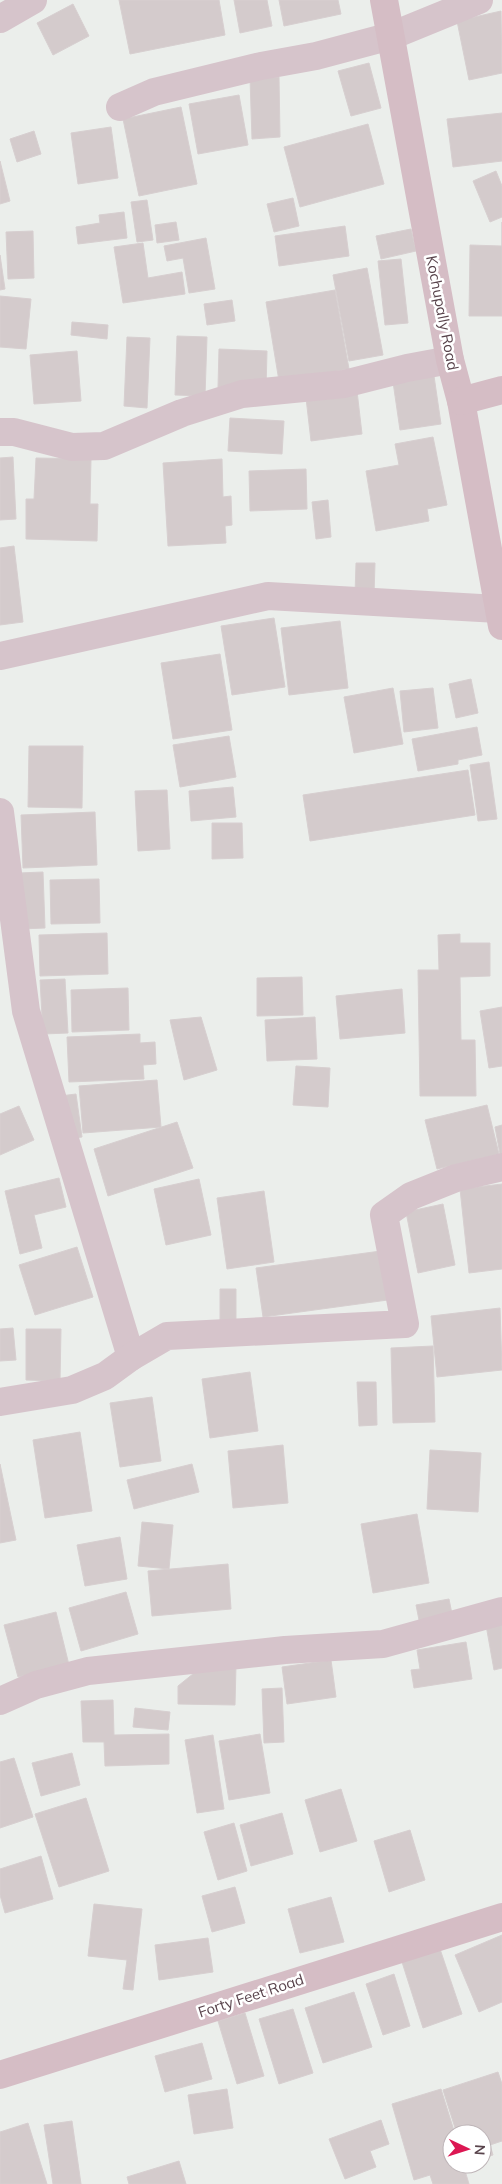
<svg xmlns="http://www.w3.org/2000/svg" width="502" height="2184" font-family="Mulish,sans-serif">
  <rect width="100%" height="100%" fill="#ebeeeb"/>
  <g fill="#d4cbcc" stroke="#d7cfd0">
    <polygon points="119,0 219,0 225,35 130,54"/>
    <polygon points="234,0 267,0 272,26 240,33"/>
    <polygon points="279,0 338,0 341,14 284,26"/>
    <polygon points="73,4 89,36 53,55 37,23"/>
    <polygon points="501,11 502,73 469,80 457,21"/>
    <polygon points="369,63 381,108 351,116 338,71"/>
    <polygon points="279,77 280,137 252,139 250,78"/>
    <polygon points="239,95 248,145 198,154 189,104"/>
    <polygon points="181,107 197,184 139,196 123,119"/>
    <polygon points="502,113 502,161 453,167 447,119"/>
    <polygon points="368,124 384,184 300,207 284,147"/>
    <polygon points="111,127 118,178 78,184 71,133"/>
    <polygon points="34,131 41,154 17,162 10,139"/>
    <polygon points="0,161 10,201 0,204"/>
    <polygon points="496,171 502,186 502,217 490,222 473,181"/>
    <polygon points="293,198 299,226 274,232 267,204"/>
    <polygon points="147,200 153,240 137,242 131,202"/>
    <polygon points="124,212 127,238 78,244 76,227 100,223 99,215"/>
    <polygon points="176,222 179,240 157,243 155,225"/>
    <polygon points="502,222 502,316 469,316 470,245 502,246"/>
    <polygon points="345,226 349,256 279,266 275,236"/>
    <polygon points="411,229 416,251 381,259 376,236"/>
    <polygon points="33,231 34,278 8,279 6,232"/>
    <polygon points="206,238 215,289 189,293 183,258 167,261 164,246"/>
    <polygon points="143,243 148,278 182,272 185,294 123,303 114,247"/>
    <polygon points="0,255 5,289 0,290"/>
    <polygon points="401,259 408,323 385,325 378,261"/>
    <polygon points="367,268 383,355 349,361 333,275"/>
    <polygon points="335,290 349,369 279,381 266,302"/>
    <polygon points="0,296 31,299 26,349 0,347"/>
    <polygon points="232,300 235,321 207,325 204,304"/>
    <polygon points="72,322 108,325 107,339 71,335"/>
    <polygon points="177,336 207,337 205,396 175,395"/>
    <polygon points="127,337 150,338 147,408 124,406"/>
    <polygon points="219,349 267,351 266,389 218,387"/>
    <polygon points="77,351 81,401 34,404 30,355"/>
    <polygon points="434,376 441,424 400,430 393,382"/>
    <polygon points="357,391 362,434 311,441 306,398"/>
    <polygon points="230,418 284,421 282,454 228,451"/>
    <polygon points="433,437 447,505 427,509 429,521 376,531 366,471 399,465 395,444"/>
    <polygon points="13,457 16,519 0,520 0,458"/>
    <polygon points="36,458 91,459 90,504 98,504 97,541 26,539 26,499 34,499"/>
    <polygon points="222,459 223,497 231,496 232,525 225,526 226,543 168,546 163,463"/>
    <polygon points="306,469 307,509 250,511 249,471"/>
    <polygon points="328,500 331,537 316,539 312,502"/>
    <polygon points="14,546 23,622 0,625 0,548"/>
    <polygon points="356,563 375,563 374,595 355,595"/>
    <polygon points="274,618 285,687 232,695 221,626"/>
    <polygon points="340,621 348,688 289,695 281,628"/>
    <polygon points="220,654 232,730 173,739 161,663"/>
    <polygon points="471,679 478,713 456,718 449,684"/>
    <polygon points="393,688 403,744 354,753 344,697"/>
    <polygon points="433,688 438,728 404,732 400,691"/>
    <polygon points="477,727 482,755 458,760 458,764 418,771 412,739"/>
    <polygon points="229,736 236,777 180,787 173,745"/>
    <polygon points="29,746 83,746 82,808 28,807"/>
    <polygon points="489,762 497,819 478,821 470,765"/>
    <polygon points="468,770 475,815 310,841 303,795"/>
    <polygon points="233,787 236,817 191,821 189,791"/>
    <polygon points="167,790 170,849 138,851 135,791"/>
    <polygon points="95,812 97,865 23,868 21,815"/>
    <polygon points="212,823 242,823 243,858 212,859"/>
    <polygon points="43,872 45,928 20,929 19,873"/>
    <polygon points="99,879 100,923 51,924 50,880"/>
    <polygon points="107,933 108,974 40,976 39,935"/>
    <polygon points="460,934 460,943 490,943 490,976 460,977 461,1040 475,1040 476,1096 420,1096 418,970 439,970 438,935"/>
    <polygon points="302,977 303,1015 257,1016 257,978"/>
    <polygon points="65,979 68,1033 43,1034 40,980"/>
    <polygon points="128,988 129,1030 72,1032 71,990"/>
    <polygon points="402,989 405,1033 340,1039 336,996"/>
    <polygon points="502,1007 502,1066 489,1068 480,1011"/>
    <polygon points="201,1017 217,1070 184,1080 170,1020"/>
    <polygon points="315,1017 317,1059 267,1061 265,1020"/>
    <polygon points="140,1034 140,1043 155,1042 156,1064 143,1065 144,1079 69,1082 67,1037"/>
    <polygon points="296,1066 330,1068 328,1107 293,1105"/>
    <polygon points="157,1080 161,1127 83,1133 79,1086"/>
    <polygon points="76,1094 82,1137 66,1139 60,1096"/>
    <polygon points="487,1105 499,1154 437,1169 425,1120"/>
    <polygon points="19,1106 34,1140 0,1155 0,1114"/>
    <polygon points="177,1122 193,1168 108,1196 94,1149"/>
    <polygon points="502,1125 502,1154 500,1154 495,1127"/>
    <polygon points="59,1178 66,1207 34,1215 42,1248 20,1254 5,1191"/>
    <polygon points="199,1179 211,1235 166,1245 154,1189"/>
    <polygon points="502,1184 502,1269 469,1273 460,1189"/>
    <polygon points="264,1191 274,1262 227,1269 217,1198"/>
    <polygon points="443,1204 455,1265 418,1273 406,1212"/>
    <polygon points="77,1247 93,1297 35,1315 19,1265"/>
    <polygon points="388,1250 395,1299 263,1317 256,1268"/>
    <polygon points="220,1289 236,1289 236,1321 220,1320"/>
    <polygon points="500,1308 502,1370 437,1377 431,1316"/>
    <polygon points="13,1328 16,1360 0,1361 0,1329"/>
    <polygon points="26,1329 61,1329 60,1381 26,1380"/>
    <polygon points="433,1346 435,1422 393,1423 391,1348"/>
    <polygon points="250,1372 258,1431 210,1438 202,1379"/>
    <polygon points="357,1382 376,1382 377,1425 359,1426"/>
    <polygon points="152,1397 161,1461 120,1467 110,1403"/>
    <polygon points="80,1432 92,1511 45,1518 33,1440"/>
    <polygon points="283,1445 288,1503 233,1508 228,1451"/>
    <polygon points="430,1450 481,1453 478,1512 427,1509"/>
    <polygon points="0,1464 16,1540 0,1543"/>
    <polygon points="192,1464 199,1492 134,1509 127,1480"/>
    <polygon points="417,1514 429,1583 373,1593 361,1524"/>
    <polygon points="142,1522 173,1525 169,1569 138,1566"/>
    <polygon points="120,1537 127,1579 85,1586 77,1545"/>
    <polygon points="228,1564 231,1609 152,1616 148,1571"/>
    <polygon points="126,1592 138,1634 81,1651 69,1608"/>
    <polygon points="449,1599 453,1619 420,1625 416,1605"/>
    <polygon points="56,1612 69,1665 18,1677 4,1625"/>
    <polygon points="502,1623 502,1668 494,1670 486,1625"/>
    <polygon points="466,1642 472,1679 414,1688 411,1670 420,1669 417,1650"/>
    <polygon points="331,1660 336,1697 287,1704 282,1667"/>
    <polygon points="204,1665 236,1665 235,1705 178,1704 178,1686"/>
    <polygon points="282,1688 284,1742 264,1743 262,1689"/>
    <polygon points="113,1700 114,1735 169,1734 169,1764 105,1766 104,1742 83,1742 81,1701"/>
    <polygon points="135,1708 170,1712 168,1730 133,1727"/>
    <polygon points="260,1734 270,1793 229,1800 219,1741"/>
    <polygon points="213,1735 224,1809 197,1813 185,1740"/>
    <polygon points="72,1753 80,1785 41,1796 32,1763"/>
    <polygon points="14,1758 33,1817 0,1828 0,1762"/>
    <polygon points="341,1789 357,1841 320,1852 305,1800"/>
    <polygon points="86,1798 109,1871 59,1887 35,1814"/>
    <polygon points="282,1813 293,1854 251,1866 240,1825"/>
    <polygon points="234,1823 247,1871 218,1880 204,1832"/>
    <polygon points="410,1830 425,1880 389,1892 374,1841"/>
    <polygon points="41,1856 53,1899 5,1913 0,1895 0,1869"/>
    <polygon points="235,1887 245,1923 212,1932 202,1896"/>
    <polygon points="331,1897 344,1942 300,1953 288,1909"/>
    <polygon points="94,1904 142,1909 133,1990 123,1989 127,1960 88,1956"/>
    <polygon points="502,1935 502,2002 479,2012 455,1955"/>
    <polygon points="208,1938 213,1972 159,1980 155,1945"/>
    <polygon points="440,1949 462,2014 423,2028 402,1962"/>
    <polygon points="394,1974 410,2026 383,2035 366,1984"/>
    <polygon points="354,1992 372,2047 323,2063 305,2008"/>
    <polygon points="293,2009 313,2073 279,2084 259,2019"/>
    <polygon points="245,2013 264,2076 237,2084 218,2021"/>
    <polygon points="202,2043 212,2079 165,2092 155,2056"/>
    <polygon points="498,2072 502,2084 502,2141 490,2145 493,2155 482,2158 482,2134 457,2134 443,2090"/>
    <polygon points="227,2089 233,2128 194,2134 188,2095"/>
    <polygon points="441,2089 455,2134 452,2134 452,2164 463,2164 469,2184 433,2184 430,2175 414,2180 392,2104"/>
    <polygon points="381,2120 389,2144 370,2151 376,2167 345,2179 329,2139"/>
    <polygon points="72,2121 81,2184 53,2184 44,2125"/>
    <polygon points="28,2123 47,2184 0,2184 0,2132"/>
    <polygon points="179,2161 186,2184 129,2184 127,2177"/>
  </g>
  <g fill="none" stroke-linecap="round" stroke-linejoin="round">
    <g stroke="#d6c4cb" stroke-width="28">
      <polyline points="0,19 33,0"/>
      <polyline points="120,107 154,92 261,66 316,56 391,36 479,0"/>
      <polyline points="0,432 14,432 72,447 104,446 182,413 242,394 344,384 407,368 450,360"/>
      <polyline points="0,656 268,596 498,609"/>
      <polyline points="0,812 26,1011 131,1357"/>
      <polyline points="0,1402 72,1390 105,1376 131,1357 167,1336 405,1324 384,1215 411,1196 456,1178 502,1167"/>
      <polyline points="0,1701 36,1685 88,1671 285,1650 383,1644 502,1611"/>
    </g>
    <g stroke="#d5bdc5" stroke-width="28">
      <polyline points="384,0 450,360 461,401 502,626"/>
      <polyline points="461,401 502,390"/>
      <polyline points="0,2075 502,1917"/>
    </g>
  </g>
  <g text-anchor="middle" stroke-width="5" stroke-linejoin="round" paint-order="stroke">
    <g font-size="15" fill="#59444c" stroke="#fff">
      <text transform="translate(442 313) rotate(79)" y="5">Kochupally Road</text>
      <text transform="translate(251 1996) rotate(-18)" y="5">Forty Feet Road</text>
    </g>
  </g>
  <g transform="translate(467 2149) rotate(94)"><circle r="24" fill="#ffffff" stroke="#bdb4b7"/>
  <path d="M0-4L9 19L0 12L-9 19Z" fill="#dc1753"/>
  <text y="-8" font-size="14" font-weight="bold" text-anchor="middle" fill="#59444c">N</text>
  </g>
</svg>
